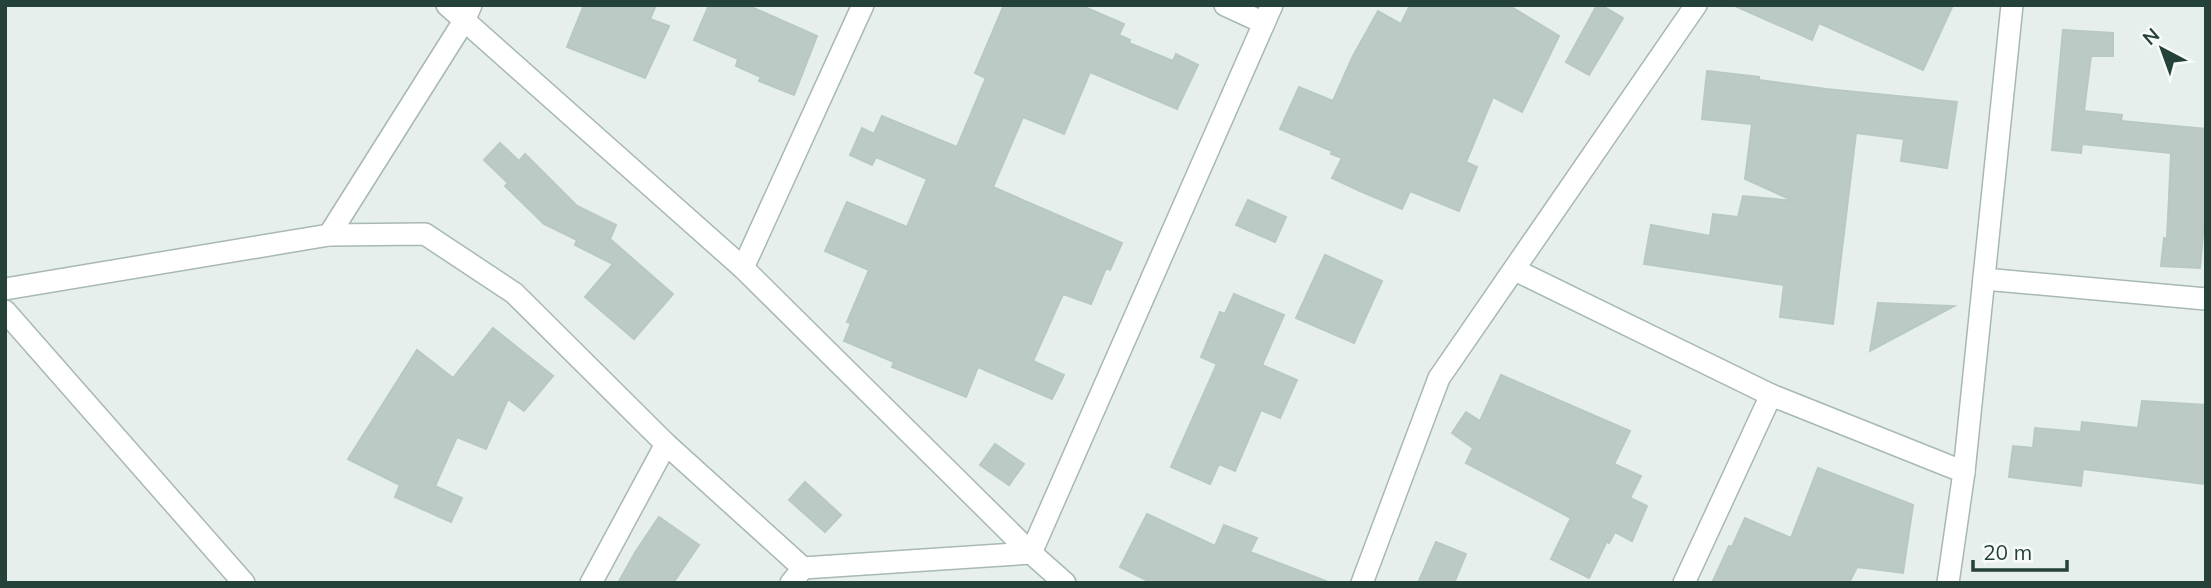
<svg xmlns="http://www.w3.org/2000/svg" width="2211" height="588" font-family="Mulish,sans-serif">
  <rect width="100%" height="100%" fill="#e6efeb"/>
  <g fill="#bbcac4" stroke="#b8c9c2" stroke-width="2">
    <polygon points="584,5 656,5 650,19 669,26 645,78 567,47"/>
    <polygon points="709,5 747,5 817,36 794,95 759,81 761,77 736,66 738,59 694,40"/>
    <polygon points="1004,5 1080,5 1124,24 1119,35 1130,40 1129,43 1173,61 1176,54 1198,65 1177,109 1090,72 1064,134 1023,117 993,187 1122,243 1110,270 1106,268 1091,304 1063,294 1033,361 1064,375 1052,399 978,367 966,397 892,367 894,362 844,341 851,323 847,322 869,270 825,251 847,202 907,227 927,179 876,157 872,165 850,155 862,128 874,134 882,116 957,147 986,78 975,73"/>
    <polygon points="1410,5 1508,5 1559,36 1522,112 1493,97 1466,162 1477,167 1459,211 1410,191 1402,209 1360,191 1332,178 1342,158 1331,154 1332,151 1280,129 1299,87 1333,101 1352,58 1378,11 1401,24"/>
    <polygon points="1597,5 1601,5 1623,18 1589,75 1566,62"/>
    <polygon points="1733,5 1953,5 1923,70 1819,23 1812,40"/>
    <polygon points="2063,30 2113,33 2113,56 2091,56 2084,111 2122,115 2121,121 2206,129 2206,200 2200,268 2161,266 2164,238 2167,239 2171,153 2082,144 2081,153 2052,150"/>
    <polygon points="1707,71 1759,77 1759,80 1826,89 1957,102 1947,168 1901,161 1904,139 1856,133 1833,324 1780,317 1784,285 1644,264 1651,225 1710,236 1713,214 1738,217 1743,196 1794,201 1745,179 1752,124 1702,119"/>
    <polygon points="500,143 519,161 525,154 577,206 616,225 610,239 673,294 634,339 585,297 613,264 575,245 577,240 544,224 505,186 508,183 484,160"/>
    <polygon points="1248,200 1286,217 1275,242 1236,225"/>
    <polygon points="1325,255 1382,281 1354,343 1296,318"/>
    <polygon points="1234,294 1284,315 1262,365 1297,380 1280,418 1261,410 1235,471 1219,464 1210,484 1171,467 1217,364 1201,357 1220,312 1225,314"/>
    <polygon points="1878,303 1954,306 1870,351"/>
    <polygon points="493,328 553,376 524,411 508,399 486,449 457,437 435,486 462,498 451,522 395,497 400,485 348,459 417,350 453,378"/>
    <polygon points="1501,375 1630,431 1614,464 1641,476 1630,498 1647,506 1632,541 1615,532 1609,543 1607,541 1589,578 1551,559 1571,518 1466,463 1473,448 1452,433 1466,412 1480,421"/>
    <polygon points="2142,401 2206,405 2206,484 2083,469 2081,486 2009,477 2013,446 2033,448 2035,428 2081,432 2082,422 2138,428"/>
    <polygon points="995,444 1024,464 1009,485 980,465"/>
    <polygon points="1818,468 1913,505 1903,573 1857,567 1849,583 1712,583 1729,546 1732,547 1745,518 1791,538"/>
    <polygon points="805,482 841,515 825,532 789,500"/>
    <polygon points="1147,514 1215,546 1224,525 1257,538 1250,552 1326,581 1325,583 1152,583 1120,567"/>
    <polygon points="659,517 699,545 673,583 618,583 636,551"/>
    <polygon points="1436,542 1466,554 1454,583 1418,583"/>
  </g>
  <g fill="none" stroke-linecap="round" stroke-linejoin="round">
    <defs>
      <g id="minor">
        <polyline points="447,5 743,268 1031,553 1065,583"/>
        <polyline points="1225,5 1264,23"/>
        <polyline points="329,235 464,21 471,5"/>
        <polyline points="743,268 863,5"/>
        <polyline points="1515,270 1771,395"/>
        <polyline points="1984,279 2206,299"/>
        <polyline points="5,289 329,235 425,234 514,293 666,444 803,568"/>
        <polyline points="5,311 244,583"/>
        <polyline points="591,583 666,444"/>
        <polyline points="791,583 803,568 1031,553 1272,5"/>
        <polyline points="1362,583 1439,378 1696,5"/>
        <polyline points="1684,583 1771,395 1964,472"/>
        <polyline points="1948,583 1964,472 2012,5"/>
      </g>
    </defs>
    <use href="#minor" stroke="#a8b8b2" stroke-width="24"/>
    <use href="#minor" stroke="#fff" stroke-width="21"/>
  </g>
  <rect width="2211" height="588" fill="none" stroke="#24423a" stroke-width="14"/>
  <g transform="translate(2162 49) rotate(319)" stroke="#f7fbf9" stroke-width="5" paint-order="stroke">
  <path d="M0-5L12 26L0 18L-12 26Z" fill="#24423a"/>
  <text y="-10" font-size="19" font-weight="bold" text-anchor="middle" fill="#24423a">N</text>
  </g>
  <path d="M1973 560v10h94v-10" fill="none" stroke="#24423a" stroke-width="3.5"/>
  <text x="1983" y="560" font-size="21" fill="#24423a" stroke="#f7fbf9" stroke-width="5" paint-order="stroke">20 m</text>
</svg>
